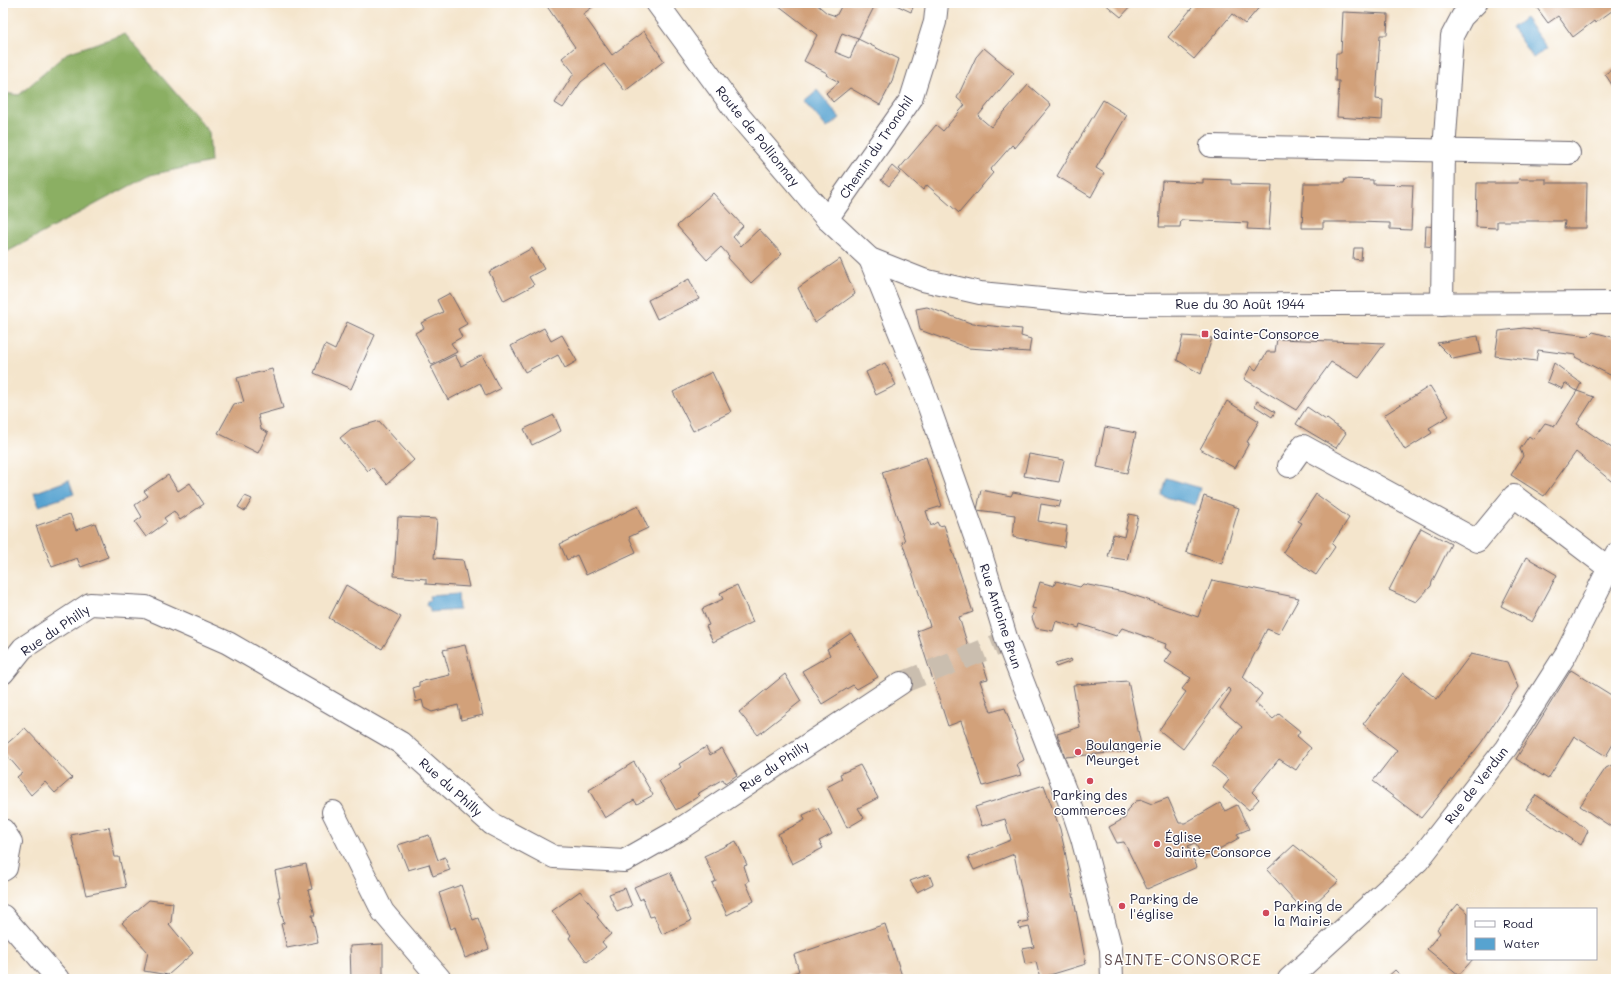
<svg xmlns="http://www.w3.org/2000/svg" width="1619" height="982" font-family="Mali,sans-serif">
  <rect width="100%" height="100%" fill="#fff"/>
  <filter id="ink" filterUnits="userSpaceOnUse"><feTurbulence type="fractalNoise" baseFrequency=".025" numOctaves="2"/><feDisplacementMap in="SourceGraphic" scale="8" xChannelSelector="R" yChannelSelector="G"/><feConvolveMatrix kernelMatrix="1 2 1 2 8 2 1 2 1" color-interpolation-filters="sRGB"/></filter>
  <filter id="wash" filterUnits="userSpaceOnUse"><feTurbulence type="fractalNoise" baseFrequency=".012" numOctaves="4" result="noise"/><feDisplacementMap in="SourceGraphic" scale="16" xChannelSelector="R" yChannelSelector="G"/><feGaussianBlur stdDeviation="0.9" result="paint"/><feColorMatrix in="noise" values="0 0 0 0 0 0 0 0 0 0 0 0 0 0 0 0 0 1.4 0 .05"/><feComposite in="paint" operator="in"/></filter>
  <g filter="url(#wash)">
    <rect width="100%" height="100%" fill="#f4e5cc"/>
    <polygon fill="#8baf63" stroke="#56684f" points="125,34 209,132 211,162 150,175 3,254 3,93 19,95 67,53"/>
    <g fill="#57a3d0" stroke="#3c6286">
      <polygon points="1525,18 1547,48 1533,58 1512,28"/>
      <polygon points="817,90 840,118 827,128 804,101"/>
      <polygon points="1167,478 1200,488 1195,505 1162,496"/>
      <polygon points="69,480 74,494 39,506 34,493"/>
      <polygon points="458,594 459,610 430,612 430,608 426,605 427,601 430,600 429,596"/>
    </g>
    <g id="blocks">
      <g fill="#d2a17a">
        <polygon points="549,3 598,3 583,14 612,55 644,31 664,61 625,91 604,64 581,82 563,108 555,103 574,73 562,58 575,47 546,5"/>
        <polygon points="779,3 815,3 827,13 836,16 843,3 876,3 858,39 842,33 835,52 850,58 858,39 899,59 891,84 880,105 850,88 833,102 826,93 839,82 826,75 827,73 804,61 817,35 778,5"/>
        <polygon points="892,3 915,3 911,12"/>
        <polygon points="1104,3 1130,3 1132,5 1121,17"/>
        <polygon points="1196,3 1261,3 1262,4 1245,24 1232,14 1194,59 1168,37"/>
        <polygon points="1544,3 1616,3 1616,8 1595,23 1594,21 1573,37 1558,16 1548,23 1537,8"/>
        <polygon points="1343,12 1388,14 1387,35 1380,35 1376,99 1383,100 1382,120 1337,117 1339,81 1335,81 1336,53 1341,53"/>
        <polygon points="984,48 1014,73 978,116 991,127 1028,85 1051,105 1015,148 1012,145 990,170 993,173 959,213 927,185 923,190 899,169 936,125 943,131 965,105 957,98 976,57"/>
        <polygon points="1616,67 1616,91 1605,74"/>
        <polygon points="1103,100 1127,115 1096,168 1104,173 1091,197 1057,176"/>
        <polygon points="892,166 900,173 889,186 881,180"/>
        <polygon points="1203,179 1231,180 1231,184 1272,185 1269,230 1247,229 1248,223 1181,220 1180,227 1159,227 1162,181 1203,183"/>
        <polygon points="1345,179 1373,180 1373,184 1413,185 1411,230 1390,229 1390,223 1357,222 1323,222 1323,228 1302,228 1304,183 1344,183"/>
        <polygon points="1519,179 1546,179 1546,183 1587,183 1586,228 1564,228 1565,221 1497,221 1497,228 1476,227 1477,183 1518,183"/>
        <polygon points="713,193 743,226 733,237 741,246 759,229 782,254 751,283 728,258 729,256 721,247 707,260 677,226"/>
        <polygon points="1426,226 1436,227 1435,247 1425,246"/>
        <polygon points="532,248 544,269 529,277 534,285 504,301 489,272"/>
        <polygon points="1354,248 1362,248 1361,260 1353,259"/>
        <polygon points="840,259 855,294 815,323 798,288"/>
        <polygon points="689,279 699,299 657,319 648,300"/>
        <polygon points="450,293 467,324 458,329 462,337 451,343 457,352 432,365 415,333 424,328 421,323 443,312 437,300"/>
        <polygon points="927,307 973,324 1022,329 1021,336 1031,339 1029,352 968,348 920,330 916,309"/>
        <polygon points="347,322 375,335 351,389 314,373 325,345 335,350"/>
        <polygon points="544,328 551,341 562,335 577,361 565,368 558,355 525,372 511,346"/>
        <polygon points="1524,328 1589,336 1593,332 1616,338 1616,378 1575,357 1576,355 1538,350 1536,361 1495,356 1499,331"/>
        <polygon points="1183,336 1212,338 1201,374 1177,360"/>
        <polygon points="1478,336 1481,353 1453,359 1437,343"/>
        <polygon points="1277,339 1359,342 1385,343 1359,378 1331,362 1296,410 1244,379 1251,366 1256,370 1267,352 1275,352"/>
        <polygon points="455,355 461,366 482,355 500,389 486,396 480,383 448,400 431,367"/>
        <polygon points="885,363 896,385 876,395 866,372"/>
        <polygon points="1554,363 1581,383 1577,391 1565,383 1563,389 1547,382"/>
        <polygon points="272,369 283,408 258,415 261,429 268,433 258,453 218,433 234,404 244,402 237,378"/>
        <polygon points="712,372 731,412 693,431 673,392"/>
        <polygon points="1430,386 1449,416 1429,428 1432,433 1405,450 1384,415"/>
        <polygon points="1577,391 1594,397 1577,424 1616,451 1616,485 1576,452 1544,496 1511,475 1523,456 1520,449 1529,436 1533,439 1545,423 1555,426"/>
        <polygon points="1227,401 1259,421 1247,442 1249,443 1235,468 1200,449"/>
        <polygon points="1257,401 1275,412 1272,417 1255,406"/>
        <polygon points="1307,407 1326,420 1327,419 1346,433 1336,448 1296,424"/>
        <polygon points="554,415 561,431 532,445 524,429"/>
        <polygon points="379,421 414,460 387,484 372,467 368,471 340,438 351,429"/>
        <polygon points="1105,427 1136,433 1127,473 1097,467"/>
        <polygon points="1029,454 1064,460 1059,482 1024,476"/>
        <polygon points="926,457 942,506 926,511 931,526 937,522 939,526 944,525 973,612 959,617 968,646 976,643 988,679 980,681 991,712 1005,708 1024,760 1017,764 1021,775 983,786 961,721 948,726 917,631 930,626 902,542 905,541 882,472"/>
        <polygon points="168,475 178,491 190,483 204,504 180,520 174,511 164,518 167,522 146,537 135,522 142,517 135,505 148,496 144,491"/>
        <polygon points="981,490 1011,496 1013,492 1061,501 1059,507 1041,504 1038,521 1067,526 1064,547 1013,537 1015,515 977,510"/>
        <polygon points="1316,494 1349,518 1332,544 1335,547 1316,575 1283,552 1302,523 1298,521"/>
        <polygon points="245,496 252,499 245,511 238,507"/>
        <polygon points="1204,496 1239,508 1222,564 1186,552"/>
        <polygon points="638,506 648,528 629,537 636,552 586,575 577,555 567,560 560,544"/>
        <polygon points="70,514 76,530 95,523 108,557 81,567 77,558 52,567 36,526"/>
        <polygon points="1129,514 1138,516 1127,560 1108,557 1113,534 1124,537"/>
        <polygon points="398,517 437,519 434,558 463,560 469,587 426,584 426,579 394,576"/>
        <polygon points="1421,528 1451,544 1432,582 1431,586 1416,602 1389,590"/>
        <polygon points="1526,557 1557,575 1532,622 1501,606"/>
        <polygon points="1212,580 1299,598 1279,634 1267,629 1243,677 1262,694 1255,703 1273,719 1279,714 1300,731 1297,736 1311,748 1296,770 1279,759 1252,792 1259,799 1249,810 1223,788 1229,780 1212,766 1242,727 1220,708 1231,691 1228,688 1183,749 1159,730 1186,692 1182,689 1191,678 1165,662 1172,652 1165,648 1166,644 1122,628 1116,636 1080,624 1079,628 1056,621 1053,631 1036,628 1032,618 1036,609 1032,608 1040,582 1054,586 1056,581 1080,587 1083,584 1124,592 1198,617"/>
        <polygon points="346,585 401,617 382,649 329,618"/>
        <polygon points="737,585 753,622 713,642 706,626 709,625 702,609 723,599 720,593"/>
        <polygon points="851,633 878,677 857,689 853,685 822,704 802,671 830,655 827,649"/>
        <polygon points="465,645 483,715 461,720 458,705 432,712 424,708 422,700 416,702 413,688 419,686 419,682 450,675 443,650"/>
        <polygon points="1471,654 1507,662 1518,687 1481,743 1421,818 1373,781 1397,750 1363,724 1403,673 1437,699"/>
        <polygon points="1071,659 1072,661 1056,667 1055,664"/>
        <polygon points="1571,670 1616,698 1616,739 1606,756 1574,736 1548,779 1516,759"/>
        <polygon points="785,674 801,701 758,735 739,712"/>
        <polygon points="1128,681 1142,750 1065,757 1057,734 1080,727 1073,685"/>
        <polygon points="25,728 72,778 55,793 45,782 31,795 17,777 22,773 3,751 3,747"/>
        <polygon points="706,747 710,755 722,748 737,775 725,783 723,779 697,794 699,796 676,810 659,781 681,767 679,764"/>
        <polygon points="634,762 653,795 637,804 634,800 605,818 589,790"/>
        <polygon points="1616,763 1616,830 1580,806 1606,768"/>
        <polygon points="860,765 878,798 858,808 864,818 847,828 827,787 842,779 840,774"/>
        <polygon points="1044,785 1060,829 1065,851 1086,964 1040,978 1036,962 1025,964 1022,949 1034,947 1029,927 1020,929 1018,923 1028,921 1014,854 974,870 968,857 1011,840 1005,819 982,826 975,807"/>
        <polygon points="1536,795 1576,821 1588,831 1581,845 1526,809"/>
        <polygon points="1168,798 1179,823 1185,823 1220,803 1225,811 1237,805 1249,829 1237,834 1239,838 1203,858 1195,843 1188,846 1197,867 1147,889 1124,842 1117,843 1109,827 1125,818 1127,810 1136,801 1142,800 1152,804"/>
        <polygon points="818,808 832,834 819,841 823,848 792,864 778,834 805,820 803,815"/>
        <polygon points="109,827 115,857 119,857 126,887 86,895 71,835"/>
        <polygon points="429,835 438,860 445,857 450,870 433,876 429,864 408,870 398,845"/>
        <polygon points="736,841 747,865 744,866 749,881 746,883 754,901 727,915 712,883 716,881 704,856"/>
        <polygon points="1294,845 1339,881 1305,912 1267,870"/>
        <polygon points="306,864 312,889 308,890 315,915 312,915 318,942 287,948 281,924 284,923 278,897 280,897 275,871"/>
        <polygon points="670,872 691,921 662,934 654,916 650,917 643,898 640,900 634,887"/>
        <polygon points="929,874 933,884 917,892 910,881"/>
        <polygon points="461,885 473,920 478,918 489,949 465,958 455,927 451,929 439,893"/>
        <polygon points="625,888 632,906 617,912 609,894"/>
        <polygon points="580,891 599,915 597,917 611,934 602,942 606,947 587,962 569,938 571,935 552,911"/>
        <polygon points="149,900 173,903 171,922 169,924 193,953 168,975 144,971 148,952 122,923"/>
        <polygon points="1458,904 1468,913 1468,952 1466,954 1468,956 1468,959 1473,959 1459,975 1427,949 1440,933 1437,929"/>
        <polygon points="885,924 903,979 776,979 799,971 794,955"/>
        <polygon points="383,944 383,979 351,979 350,946"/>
        <polygon points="1395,970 1404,979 1385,979"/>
      </g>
    </g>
  </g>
  <g filter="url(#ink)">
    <use href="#blocks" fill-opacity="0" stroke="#6c666e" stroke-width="1"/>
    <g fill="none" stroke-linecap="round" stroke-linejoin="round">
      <polyline stroke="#cabeaf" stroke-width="22" stroke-dasharray="22 11" stroke-linecap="butt" points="901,683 1007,641"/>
      <defs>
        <g id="minor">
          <polyline points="1211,146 1569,153"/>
          <polyline points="827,219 911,99 935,22 937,3"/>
          <polyline points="1442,304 1444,151 1452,36 1462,17 1476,3"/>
          <polyline points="1289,466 1303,446 1477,541 1514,496 1610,569"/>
          <polyline points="3,673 23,648 90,604 146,607 228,643 401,743 492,824 554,857 624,861 682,828 901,683"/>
          <polyline points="333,812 383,912 440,979"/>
          <polyline points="3,830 11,842 6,868 3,870"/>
          <polyline points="3,916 58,979"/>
          <polyline points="1289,979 1418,861 1506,748 1566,654 1616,554"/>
        </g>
        <g id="tertiary">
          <polyline points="657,3 740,117 827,219 870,259 923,280 980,293 1105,305 1616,303"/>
          <polyline points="870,259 923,390 980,551 1007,641 1073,811 1082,838 1111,949 1112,979"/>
        </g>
      </defs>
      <use href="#minor" stroke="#6c666e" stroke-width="24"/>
      <use href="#tertiary" stroke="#6c666e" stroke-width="24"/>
      <use href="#minor" stroke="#fff" stroke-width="22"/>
      <use href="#tertiary" stroke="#fff" stroke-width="22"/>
    </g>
  </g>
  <g fill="#d1495b" stroke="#fff" stroke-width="1.5">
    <rect x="1201" y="330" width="8" height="8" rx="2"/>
    <circle cx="1078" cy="752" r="4"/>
    <circle cx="1090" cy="781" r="4"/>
    <circle cx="1157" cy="844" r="4"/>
    <circle cx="1122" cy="906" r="4"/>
    <circle cx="1266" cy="913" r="4"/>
  </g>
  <g text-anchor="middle" stroke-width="3" stroke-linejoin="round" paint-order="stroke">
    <g font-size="13" fill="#22223b" stroke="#fff">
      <text transform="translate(758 136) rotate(51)" y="5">Route de Pollionnay</text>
      <text transform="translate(876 147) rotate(-56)" y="5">Chemin du Tronchil</text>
      <text x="1240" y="309">Rue du 30 Août 1944</text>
      <text transform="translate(1001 616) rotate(72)" y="5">Rue Antoine Brun</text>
      <text transform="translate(55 630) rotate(-34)" y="5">Rue du Philly</text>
      <text transform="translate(774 766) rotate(-34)" y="5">Rue du Philly</text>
      <text transform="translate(1476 785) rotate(-52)" y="5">Rue de Verdun</text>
      <text transform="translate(451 787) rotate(42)" y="5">Rue du Philly</text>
    </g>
    <g font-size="13" fill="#22223b" stroke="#fff" text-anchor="start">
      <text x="1213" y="339">Sainte-Consorce</text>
      <text x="1086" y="750">Boulangerie<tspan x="1086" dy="15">Meurget</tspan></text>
      <text x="1090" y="800" text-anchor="middle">Parking des<tspan x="1090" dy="15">commerces</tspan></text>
      <text x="1165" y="842">Église<tspan x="1165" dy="15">Sainte-Consorce</tspan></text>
      <text x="1130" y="904">Parking de<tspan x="1130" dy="15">l'église</tspan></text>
      <text x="1274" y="911">Parking de<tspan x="1274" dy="15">la Mairie</tspan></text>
    </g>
    <g font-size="15" letter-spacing="1" fill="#604e51" stroke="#fff">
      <text x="1183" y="965">SAINTE-CONSORCE</text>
    </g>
  </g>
  <rect width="1619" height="982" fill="none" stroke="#fff" stroke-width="16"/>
  <rect x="1467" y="908" width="130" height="52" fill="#ffffff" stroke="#a7a7b1"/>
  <rect x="1475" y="921" width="20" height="6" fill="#ffffff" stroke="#a7a7b1"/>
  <text x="1503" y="928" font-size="12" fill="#22223b">Road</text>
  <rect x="1475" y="938" width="20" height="12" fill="#57a3d0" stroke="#a7a7b1"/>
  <text x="1503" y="948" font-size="12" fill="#22223b">Water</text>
</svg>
